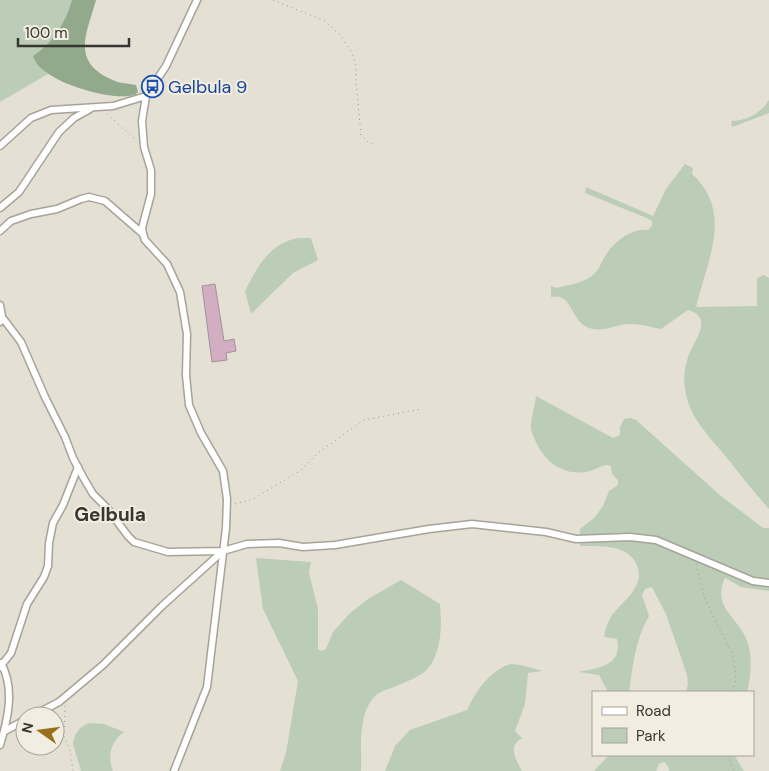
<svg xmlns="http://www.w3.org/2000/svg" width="769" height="771" font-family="'DM Sans',sans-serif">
  <rect width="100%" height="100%" fill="#e4e0d4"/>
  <g fill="#bbcdb6">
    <path d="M0,0h72c-7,24 -19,41 -39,56l10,14 5,4 -48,28z"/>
    <path d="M769,100v13l-37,14 -1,-6c16,0 29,-7 38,-21z"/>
    <path d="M685,164l8,4 -1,6c42,38 15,87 4,133l61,-1v-28l7,-3 5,3v231c-14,-16 -28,-33 -41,-50 -18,-22 -40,-42 -43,-71 -2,-10 0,-21 3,-31 4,-14 28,-39 0,-47l-27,19c-10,-2 -21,-5 -31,-5 -15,0 -28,10 -43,3 -17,-8 -15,-35 -36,-30v-11l5,2c12,-3 28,-5 37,-13 7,-6 8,-13 13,-20 8,-13 25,-27 42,-25l4,-4v-5l-3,-2 -64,-26 1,-6 67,29 13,-27z"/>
    <path d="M299,238h12l7,22 -25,13 -42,41 -6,-23c13,-25 24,-48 54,-53z"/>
    <path d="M536,396l77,42 7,-3v-8l4,-8 6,-1 6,2 85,76 42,32h6v63l-28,-4 -16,-9c-14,30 14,39 22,63 6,16 4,35 0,51h-61l2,-8 -1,-9 -21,-61 -14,-27 -7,2 -3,6 7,21c-14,24 -16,50 -20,76h-21l-9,-17 -20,-3c19,-4 44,-6 38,-33l-13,-2c1,-8 4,-15 8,-22 12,-15 35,-30 24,-52 -11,-20 -37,-16 -56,-17v-17l14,-11 9,-12 6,-15 9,-6v-5l-6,-6 -1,-8c-7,-4 -16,5 -25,6 -22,3 -38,-8 -48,-26 -3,-6 -7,-13 -7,-19 0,-10 4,-21 5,-31z"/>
    <path d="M256,558l55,4 -2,11 9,36v40l3,2 5,-2 7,-17 16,-18 19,-15 33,-19 39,24c2,21 2,54 -17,69 -7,5 -16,8 -24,12 -7,3 -19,6 -24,11 -18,19 -13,52 -14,75h-81l6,-18 12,-72 -35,-72z"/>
    <path d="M511,664l10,1 21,6 -14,2 -3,31 -10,27 7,7c-15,9 -6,21 0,33h-137l10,-25 15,-16 57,-20c9,-19 23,-40 44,-46z"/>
    <path d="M89,723l15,1 20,8c-13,9 -17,24 -11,39h-32l-8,-27c1,-10 6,-17 16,-21z"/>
    <polygon points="609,755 734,755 744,771 669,771 668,766 664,762 659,764 656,771 594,771"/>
  </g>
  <path fill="#92aa8b" d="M72,0h24c-9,33 -26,62 17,80 7,4 15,3 23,5l2,7 -3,3c-23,6 -76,-10 -93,-26 -5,-4 -7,-8 -9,-13 20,-14 32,-32 39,-56z"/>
  <polygon fill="#d3aec3" stroke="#9f939a" points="215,284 224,341 234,339 236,351 226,353 227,360 212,362 202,286"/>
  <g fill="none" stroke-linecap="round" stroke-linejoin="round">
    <defs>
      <g id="minor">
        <polyline points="0,146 31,118 51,110 113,106 146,96"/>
        <polyline points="0,208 19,192 59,132 74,118 90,109"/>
        <polyline points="0,231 11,221 31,214 57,209 81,199 89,197 105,201 143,234"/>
        <polyline points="0,305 2,317 0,322"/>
        <polyline points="2,317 21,342 45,397 65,437 73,458 83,477 93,494 107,508 128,536 134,542 168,552 223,551 247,544 279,543 303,547 335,545 429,529 472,524 546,532 576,539 630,537 656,540 753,581 769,583"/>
        <polyline points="0,667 11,653 27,604 44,577 48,566 49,543 53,523 63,505 78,467"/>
        <polyline points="32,716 59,702 103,665 162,606 223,551"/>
        <polyline points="5,731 25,720"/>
        <path d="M0,745c8,-26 15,-57 1,-82"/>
        <polyline points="174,771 207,687 226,528 227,499 223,471 201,433 189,405 186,375 187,334 180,292 167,264 145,240 143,234 142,228 151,194 151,170 144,147 142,121 146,96 166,66 197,0"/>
      </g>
    </defs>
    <use href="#minor" stroke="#a7a398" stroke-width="9"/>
    <g stroke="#99968e" stroke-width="1" stroke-dasharray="1 4" stroke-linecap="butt">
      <polyline points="273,0 325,21 341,36 352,53 356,67 356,82 361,135 368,142 373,144"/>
      <polyline points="107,114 136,140"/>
      <polyline points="235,504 253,499 300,471 319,452 364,420 421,409"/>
      <polyline points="696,564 705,599 733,656 736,675 733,692"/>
      <polyline points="65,706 64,737 70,750 73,771"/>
      <polyline points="728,755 734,771"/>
    </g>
    <use href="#minor" stroke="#fff" stroke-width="6"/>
  </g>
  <defs>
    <symbol id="bus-ring" viewBox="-11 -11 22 22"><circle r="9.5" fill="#f1ede1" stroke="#1a4fb4" stroke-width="1.5"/><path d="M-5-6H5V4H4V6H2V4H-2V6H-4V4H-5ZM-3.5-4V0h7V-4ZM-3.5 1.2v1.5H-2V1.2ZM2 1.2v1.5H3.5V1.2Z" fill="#1a4fb4"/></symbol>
  </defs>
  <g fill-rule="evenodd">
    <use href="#bus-ring" x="140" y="74" width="25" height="25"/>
  </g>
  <g text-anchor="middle" stroke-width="4" stroke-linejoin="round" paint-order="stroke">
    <g font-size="18" fill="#164399" stroke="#f1ede1" text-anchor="start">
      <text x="168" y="93">Gelbula 9</text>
    </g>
    <g font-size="19" font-weight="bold" fill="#373531" stroke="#f1ede1">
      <text x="110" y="521">Gelbula</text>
    </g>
  </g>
  <rect x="592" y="691" width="162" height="65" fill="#f1ede1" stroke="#a7a39b"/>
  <rect x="602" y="707" width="25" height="8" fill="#ffffff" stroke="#a7a39b"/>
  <text x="636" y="716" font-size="15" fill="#373531">Road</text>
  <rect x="602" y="728" width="25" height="15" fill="#bbcdb6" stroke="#a7a39b"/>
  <text x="636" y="741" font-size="15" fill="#373531">Park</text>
  <g transform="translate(40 731) rotate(284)"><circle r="24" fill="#f1ede1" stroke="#a7a39b"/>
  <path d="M0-4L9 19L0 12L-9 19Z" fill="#996f1c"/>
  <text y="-8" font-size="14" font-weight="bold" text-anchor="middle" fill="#373531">N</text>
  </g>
  <path d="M18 38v8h111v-8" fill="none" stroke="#373531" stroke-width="2.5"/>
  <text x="25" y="38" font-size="15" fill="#373531" stroke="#f1ede1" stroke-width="4" paint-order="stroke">100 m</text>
</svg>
